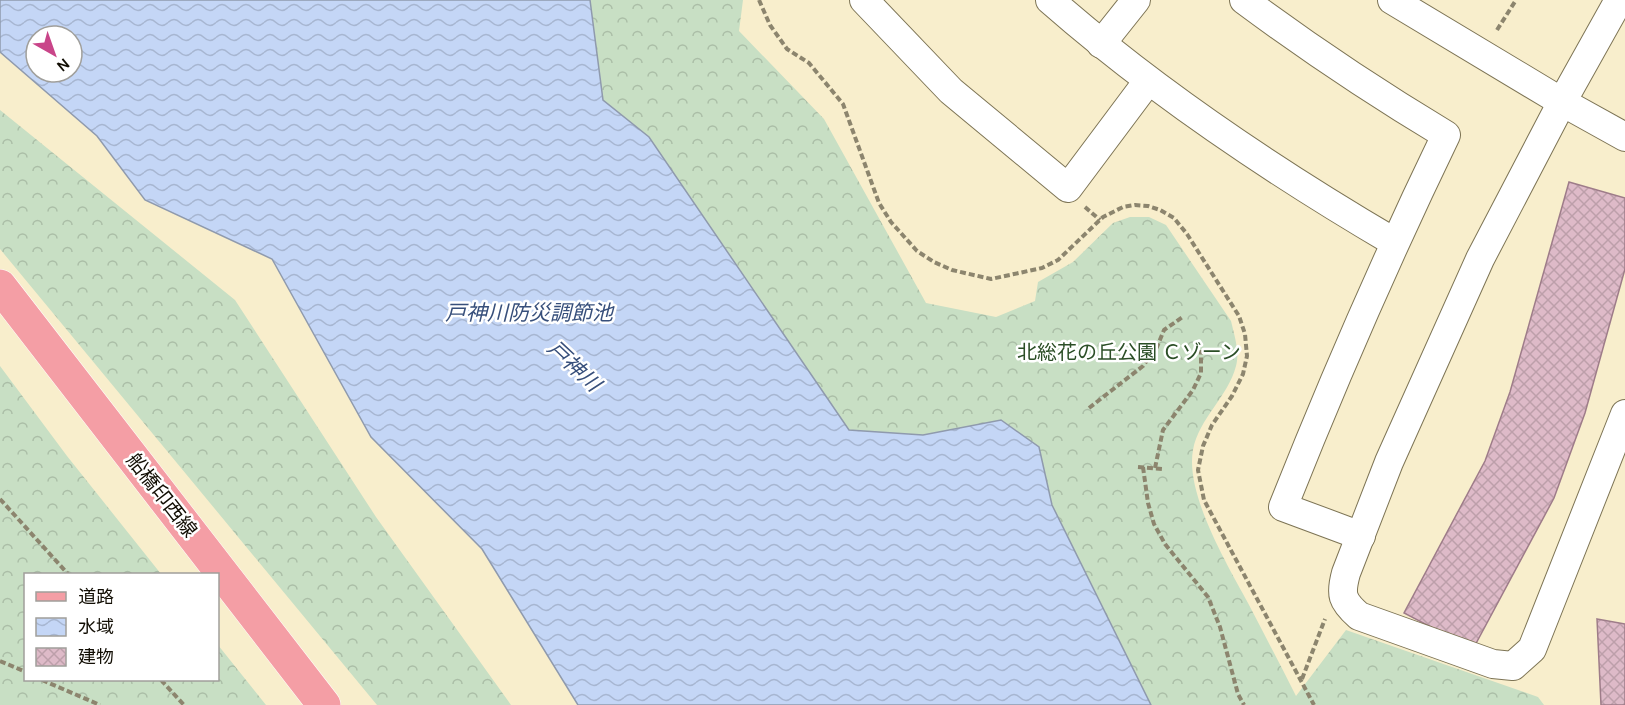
<svg xmlns="http://www.w3.org/2000/svg" width="1625" height="705" font-family="Karla,'Noto Sans JP',sans-serif">
  <defs>
    <pattern id="forest-crowns" width="20" height="18" patternUnits="userSpaceOnUse" patternTransform="scale(1.5)"><rect width="20" height="18" fill="#c8dfc4"/><path d="M2 6a3 3 0 1 1 6 0M12 15a3 3 0 1 1 6 0" fill="none" stroke="#abbea7"/></pattern>
    <pattern id="water-waves" width="16" height="10" patternUnits="userSpaceOnUse" patternTransform="scale(1.5)"><rect width="16" height="10" fill="#c4d6f6"/><path d="M0 5q4-4 8 0t8 0" fill="none" stroke="#a7b6d1"/></pattern>
    <pattern id="building-cross-hatch" width="8" height="8" patternUnits="userSpaceOnUse" patternTransform="scale(1.5)"><rect width="8" height="8" fill="#debac8"/><path d="M0 0l8 8M0 8l8-8" fill="none" stroke="#bd9faa"/></pattern>
  </defs>
  <rect width="100%" height="100%" fill="#f8eecc"/>
  <g fill="url(#forest-crowns)">
    <path d="M590,0h153l-4,31 85,88 102,184 70,14 39,-16 3,-19 35,-20 40,-39 17,-6h19l17,8 65,96c3,13 9,31 5,45 -8,31 -37,52 -43,84 -8,44 34,114 55,153 16,31 32,61 48,93l50,-66 192,67 6,8h-393l-99,-200 -13,-58 -38,-27 -78,16 -74,-6 -200,-293 -46,-37z"/>
    <polygon points="0,110 235,300 376,517 511,705 377,705 0,249"/>
    <polygon points="0,366 67,456 161,574 26,574 26,680 218,680 218,645 266,705 0,705"/>
  </g>
  <path fill="url(#water-waves)" stroke="#8f9aad" stroke-width="1.5" fill-rule="evenodd" d="M0,0h590l13,100 46,37 200,293 74,5 78,-15 38,27 13,58 99,200h-573l-96,-156 -111,-112 -99,-178 -127,-59 -48,-64 -97,-84zM36,36h36v36h-36z"/>
  <g fill="url(#building-cross-hatch)" stroke="#9e7c89" stroke-width="1.5">
    <polygon points="1569,182 1625,198 1625,269 1585,413 1554,498 1473,649 1404,613 1485,461 1510,392"/>
    <polygon points="1597,619 1625,624 1625,705 1601,705"/>
  </g>
  <g fill="none" stroke-linecap="round" stroke-linejoin="round">
    <defs>
      <g id="minor">
        <polyline points="864,0 951,91 1068,188 1148,81"/>
        <path d="M1050,0c106,93 223,171 344,242"/>
        <path d="M1244,0c66,49 132,93 202,135 -59,122 -113,246 -163,372l78,29"/>
        <polyline points="1392,0 1562,102 1625,137"/>
        <path d="M1619,0l-57,102 -82,157 -91,203 -43,111c-6,22 -4,28 13,43l134,48 20,2 19,-17 93,-235"/>
        <polyline points="1101,44 1136,0"/>
      </g>
      <polyline id="major" points="0,286 324,705"/>
    </defs>
    <use href="#minor" stroke="#7d7455" stroke-width="30"/>
    <use href="#major" stroke="#fff" stroke-width="34"/>
    <g stroke="#8c856e" stroke-width="4" stroke-dasharray="6 3" stroke-linecap="butt">
      <polyline points="759,0 770,25 787,49 809,63 843,104 879,203 891,222 917,251 934,262 952,270 991,279 1042,268 1058,260 1103,217 1123,207 1135,205 1148,206 1160,210 1174,218 1187,234 1239,316 1245,334 1247,356 1243,374 1232,396 1212,425 1203,446 1198,470 1204,500 1314,705"/>
      <polyline points="1497,30 1516,0"/>
      <polyline points="1085,207 1100,220"/>
      <polyline points="1089,408 1143,366 1157,347 1164,330 1184,316"/>
      <polyline points="1138,467 1162,469"/>
      <polyline points="1143,467 1148,503 1154,524 1165,544 1208,597 1220,627 1238,694 1244,705"/>
      <polyline points="1155,468 1163,430 1193,390 1201,373 1201,350"/>
      <polyline points="0,499 68,574"/>
      <polyline points="0,661 26,672"/>
      <polyline points="1302,679 1325,619"/>
      <polyline points="42,680 100,705"/>
      <polyline points="161,680 184,705"/>
    </g>
    <use href="#minor" stroke="#fff" stroke-width="28"/>
    <use href="#major" stroke="#f49ea5" stroke-width="33"/>
  </g>
  <g text-anchor="middle" stroke-width="5" stroke-linejoin="round" paint-order="stroke">
    <g font-size="20" fill="#2b4e26" stroke="#fff">
      <text x="1129" y="359">北総花の丘公園 Ｃゾーン</text>
    </g>
    <g font-size="20" fill="#120e04" stroke="#fff">
      <text transform="translate(162 495) rotate(52)" y="7">船橋印西線</text>
    </g>
    <g font-size="21" font-style="italic" fill="#374f7b" stroke="#fff">
      <text x="529" y="320">戸神川防災調節池</text>
      <text transform="translate(574 366) rotate(43)" y="7">戸神川</text>
    </g>
  </g>
  <rect x="24" y="573" width="195" height="108" fill="#ffffff" stroke="#a09f9b" stroke-width="1.5"/>
  <rect x="36" y="592" width="30" height="9" fill="#f49ea5" stroke="#a09f9b" stroke-width="1.5"/>
  <text x="78" y="603" font-size="18" fill="#120e04">道路</text>
  <rect x="36" y="618" width="30" height="18" fill="url(#water-waves)" stroke="#a09f9b" stroke-width="1.5"/>
  <text x="78" y="633" font-size="18" fill="#120e04">水域</text>
  <rect x="36" y="648" width="30" height="18" fill="url(#building-cross-hatch)" stroke="#a09f9b" stroke-width="1.5"/>
  <text x="78" y="663" font-size="18" fill="#120e04">建物</text>
  <g transform="translate(54 54) rotate(140)"><circle r="28" fill="#ffffff" stroke="#a09f9b" stroke-width="1.5"/>
  <path d="M0-4.5L10 22L0 15L-10 22Z" fill="#c94589"/>
  <text y="-9" font-size="16" font-weight="bold" text-anchor="middle" fill="#120e04">N</text>
  </g>
</svg>
